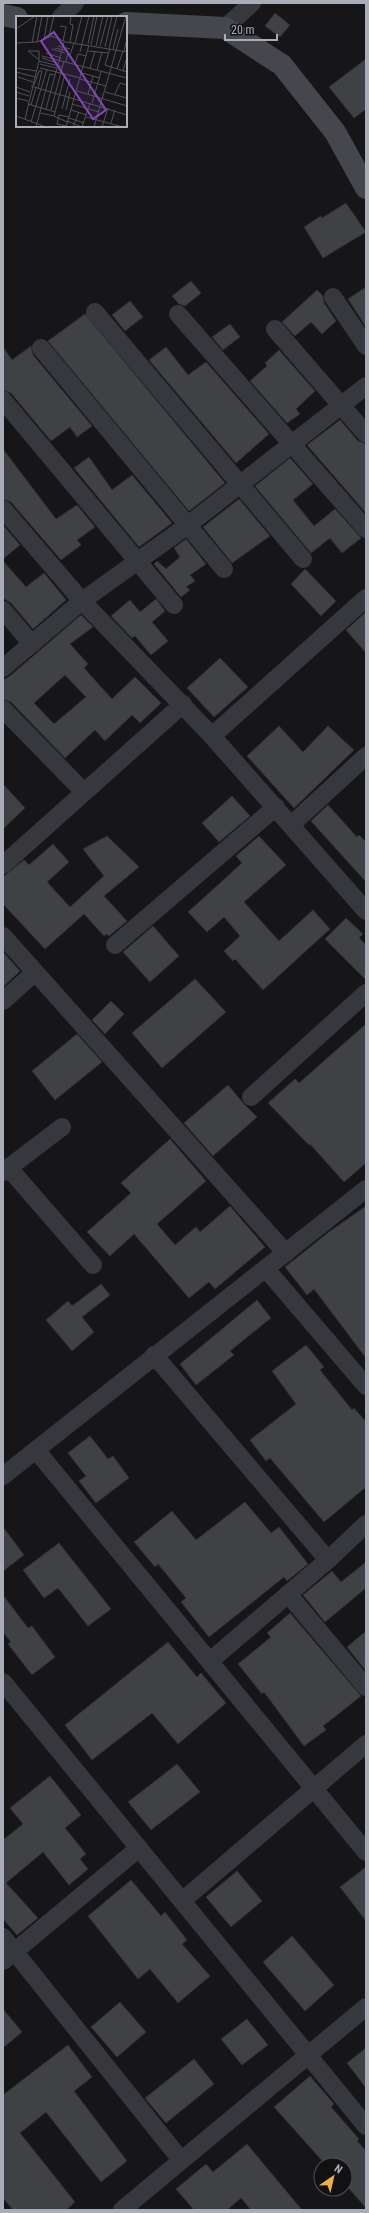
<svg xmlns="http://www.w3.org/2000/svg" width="369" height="2213" font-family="'Roboto Condensed',sans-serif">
  <rect width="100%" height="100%" fill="#161618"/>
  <g fill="#404145" stroke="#303034" fill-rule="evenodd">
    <polygon points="275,13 290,25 280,37 265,26"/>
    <polygon points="366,59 366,109 354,118 329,87"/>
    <polygon points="346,203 366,232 323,258 304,227 321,216 322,218"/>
    <polygon points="191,281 201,293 185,306 179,304 172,296"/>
    <polygon points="366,287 366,327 348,299"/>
    <polygon points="317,290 323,296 324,303 336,321 322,334 311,322 295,336 282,322"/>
    <polygon points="130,301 143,317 125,331 112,315"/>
    <polygon points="85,314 225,483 189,511 48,341"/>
    <polygon points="230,324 240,337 223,350 212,337"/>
    <polygon points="31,346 33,355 92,426 77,437 70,427 51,441 11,393 3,390 3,347 12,360"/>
    <polygon points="166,347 188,375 206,362 269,434 236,463 149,360"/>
    <polygon points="279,350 315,391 296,409 300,414 287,423 250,381 267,366 265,363"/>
    <polygon points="340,420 358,441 366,444 366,513 307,445"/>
    <polygon points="3,449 56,519 77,505 95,527 77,540 81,545 61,560 11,502 3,499"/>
    <polygon points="89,457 112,490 132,475 172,523 139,547 74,468"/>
    <polygon points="290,458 313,484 293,500 314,526 335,509 361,538 342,553 330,538 311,553 255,486"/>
    <polygon points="239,499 270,536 232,563 203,527"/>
    <polygon points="3,525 20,545 3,559"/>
    <polygon points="186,539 206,564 190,575 195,581 186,587 190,590 181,597 154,564 157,561 166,569 180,557 174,548"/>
    <polygon points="3,561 26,587 44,573 66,600 33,629 11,603 3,598"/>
    <polygon points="305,569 336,601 321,616 291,584"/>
    <polygon points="156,599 165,611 152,622 168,641 151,655 135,636 132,638 111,616 130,600 140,612"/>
    <polygon points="366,612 366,653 346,630"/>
    <path d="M81,615l12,12 -23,17 18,20 -4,4 28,31 23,-22 26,26 -21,20 -8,-8 -27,26 -10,-11 -30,28 -54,-56 -8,-3v-19l7,-4zM65,675l21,22 -32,27 -20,-21z"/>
    <polygon points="220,658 248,687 214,717 187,688"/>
    <polygon points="279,726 303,752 328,726 354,750 294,808 247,756"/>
    <polygon points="3,784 25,808 3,829"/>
    <polygon points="232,796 250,816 219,842 202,823"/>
    <polygon points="328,805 357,837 359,835 366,842 366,882 311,821"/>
    <polygon points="107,836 139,867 104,896 127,921 109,936 107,934 104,936 84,914 45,949 3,904 3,877 24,860 29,865 53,844 69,862 47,882 70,907 104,876 83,849"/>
    <polygon points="259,836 286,865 244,902 279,941 313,910 330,929 263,990 235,959 233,961 224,951 240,936 224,917 207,932 188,912 242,863 236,856"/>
    <polygon points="346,918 363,934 359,938 366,945 366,980 325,939"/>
    <polygon points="153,926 179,956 150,982 123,952"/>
    <polygon points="3,952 20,971 3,987"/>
    <polygon points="195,979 226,1012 162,1068 132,1033"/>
    <polygon points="111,1001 124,1014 105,1034 92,1020"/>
    <polygon points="366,1024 366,1163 344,1182 310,1144 309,1145 268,1103 295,1079 299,1083"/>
    <polygon points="77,1034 102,1062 55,1100 32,1071"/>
    <polygon points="228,1085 244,1104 257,1117 213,1156 184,1123"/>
    <polygon points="170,1139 206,1181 157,1224 175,1245 196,1227 200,1232 230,1206 265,1247 215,1289 209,1282 189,1298 134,1234 110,1256 87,1232 131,1193 121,1183"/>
    <polygon points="366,1206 366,1358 314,1289 307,1295 285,1267 329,1232"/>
    <polygon points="101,1284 110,1295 82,1317 94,1332 72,1351 46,1320 68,1301 72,1306"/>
    <polygon points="257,1300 271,1318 230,1351 234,1355 196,1385 180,1364"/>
    <polygon points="306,1345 324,1367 320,1370 352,1410 354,1408 366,1422 366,1487 324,1522 270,1458 266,1461 250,1440 296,1404 272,1371"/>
    <polygon points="90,1436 108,1459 113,1456 129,1478 96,1503 79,1481 86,1476 68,1453"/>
    <polygon points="245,1502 271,1533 279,1527 308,1564 287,1581 284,1577 209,1637 181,1602 186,1598 158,1564 155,1567 134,1542 172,1511 196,1540"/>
    <polygon points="3,1527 24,1555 3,1571"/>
    <polygon points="59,1543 111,1609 88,1626 58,1588 44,1598 23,1570"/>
    <polygon points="366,1562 366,1588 325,1622 303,1595 332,1571 341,1582"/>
    <polygon points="3,1595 28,1628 32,1626 55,1657 32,1675 8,1644 11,1642 3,1632"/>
    <polygon points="290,1613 361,1696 323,1726 326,1730 304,1746 264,1692 262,1694 238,1664 271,1637 267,1633"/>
    <polygon points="366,1631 366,1671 347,1647"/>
    <polygon points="168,1642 197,1677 201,1673 226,1703 178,1744 152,1713 92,1760 65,1725"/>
    <polygon points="177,1764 200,1792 151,1830 128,1802"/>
    <polygon points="50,1776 81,1815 65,1828 86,1854 80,1859 88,1869 69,1885 43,1852 6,1883 38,1918 17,1935 3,1919 3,1840 23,1824 10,1808"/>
    <polygon points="366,1867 366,1921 340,1887"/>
    <polygon points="237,1871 262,1901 231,1927 206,1897"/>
    <polygon points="131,1880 161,1916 165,1912 187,1940 182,1944 210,1976 178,2003 150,1969 138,1979 88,1916"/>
    <polygon points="292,1936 334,1985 305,2011 263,1962"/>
    <polygon points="120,2002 146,2032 117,2057 91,2027"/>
    <polygon points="3,2009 22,2032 3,2048"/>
    <polygon points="247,2019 268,2045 242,2065 221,2039"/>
    <polygon points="68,2045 92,2077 74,2091 127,2161 101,2182 46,2112 20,2133 75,2202 66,2210 13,2210 3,2198 3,2095"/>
    <polygon points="366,2048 366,2088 347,2063"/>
    <polygon points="194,2059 214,2084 166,2123 145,2098"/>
    <polygon points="310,2076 334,2104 331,2107 359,2139 357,2141 366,2151 366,2208 345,2184 345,2165 326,2165 274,2107"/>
    <polygon points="247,2144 302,2210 251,2210 241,2198 227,2210 194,2210 176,2189 206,2164 213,2172"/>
  </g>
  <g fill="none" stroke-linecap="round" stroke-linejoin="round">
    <g stroke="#37383d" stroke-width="18">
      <polyline points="61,17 75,3"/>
      <polyline points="225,28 252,3"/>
      <polyline points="333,297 366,346"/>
      <polyline points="95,312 303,559"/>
      <polyline points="178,314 366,529"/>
      <polyline points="275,329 366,434"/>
      <polyline points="41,348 224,569"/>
      <polyline points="3,400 174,605"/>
      <polyline points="3,509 82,601 212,736 366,911"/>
      <polyline points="3,610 32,644"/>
      <polyline points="3,668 82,601 188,525 366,386"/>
      <polyline points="3,709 83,791"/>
      <polyline points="212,736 366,598"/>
      <polyline points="291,825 366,756"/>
      <polyline points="3,865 183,704"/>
      <polyline points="3,936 286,1253"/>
      <polyline points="115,945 276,807"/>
      <polyline points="3,1001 34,973"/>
      <polyline points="251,1097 366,993"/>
      <polyline points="8,1167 93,1265"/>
      <polyline points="3,1172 62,1127"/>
      <polyline points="266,1269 366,1386"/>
      <polyline points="154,1355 328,1560"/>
      <polyline points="36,1450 366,1852"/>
      <polyline points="3,1476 366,1189"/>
      <polyline points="288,1594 366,1687"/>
      <polyline points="210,1661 328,1560 366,1524"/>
      <polyline points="3,1682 366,2126"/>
      <polyline points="182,1901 366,1744"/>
      <polyline points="3,1937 181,2160"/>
      <polyline points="3,1961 139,1848"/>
      <polyline points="122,2210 366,2007"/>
    </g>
    <g stroke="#45474d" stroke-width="22">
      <polyline points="3,15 17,18"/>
      <polyline points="126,23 225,28 282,65 335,132 366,188"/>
    </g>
  </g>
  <g transform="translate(16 16)">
    <rect width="111" height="111" fill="#161618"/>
    <path fill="none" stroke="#505258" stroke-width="1" d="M44,10l6,1 -3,14M0,13l19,-13M33,20l5,-20M28,24l4,-24M21,26l5,-26M54,26l3,-17 -3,-1 1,-7M0,27l21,-1 15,-6 14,6 61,10M16,27l5,-27M59,27l7,-27M72,28l6,-28M75,29l6,-29M42,30l12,3M80,30l7,-30M84,30l8,-30M89,31l7,-31M39,32l13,3 -2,11M93,32l8,-32M94,32l-5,17 22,7M36,33l13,4M97,33l5,-20M12,35l10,8M72,35l20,2M108,35l3,-12M64,36l9,-36M30,37l15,5M54,39l4,-12M26,40l85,22M26,42l15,5M23,45l24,6M24,48l16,4M59,48l3,-10 8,2M0,52l21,3M24,52l41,10M74,52l5,-17M101,53l6,-18M81,54l5,-18M107,55l4,-14M0,56l19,5M66,57l18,5M49,58l-11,42 13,6M2,61l15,5M64,63l26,7M18,69l5,-14h3l-4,17M15,70l96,29M0,71l14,5M61,75l50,15M0,76l13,4M89,76l22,6M72,78l5,-18M99,78l5,-11 7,2M0,82l12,3M76,87l9,-31M12,88l27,8M56,88l27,8M15,89l5,-17M30,93l18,-67M46,93l8,-30M35,94l13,-49M50,94l4,-18M55,94l16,5M24,97l14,3M0,100l30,11M70,101l37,10M53,102l15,5M9,103l14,-58v-10h-11M51,105l15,6M15,106l16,-53M95,107l4,-13M50,110l-9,-2 2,-9 10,2M20,111l14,-53 4,1M50,111l23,-82M57,111l6,-15M66,111l8,-24M78,111l32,-111M86,111l6,-19"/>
    <path fill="#8446be" fill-opacity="0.15" stroke="#8446be" stroke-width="2" d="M38,16l52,78 -13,9 -52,-78z"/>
    <rect width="111" height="111" fill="none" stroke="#a8adb8" stroke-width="2"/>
  </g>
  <rect width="369" height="2213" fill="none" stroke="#a8adb8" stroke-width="8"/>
  <g transform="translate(333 2177) rotate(34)"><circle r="19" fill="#111113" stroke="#4d4f55"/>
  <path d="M0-3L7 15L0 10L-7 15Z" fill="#f2b134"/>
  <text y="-6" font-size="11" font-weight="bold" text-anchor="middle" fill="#a8adb8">N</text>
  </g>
  <path d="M225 34v6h52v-6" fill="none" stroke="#a8adb8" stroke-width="2"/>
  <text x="231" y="34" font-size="12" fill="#a8adb8" stroke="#111113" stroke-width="3" paint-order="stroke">20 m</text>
</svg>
